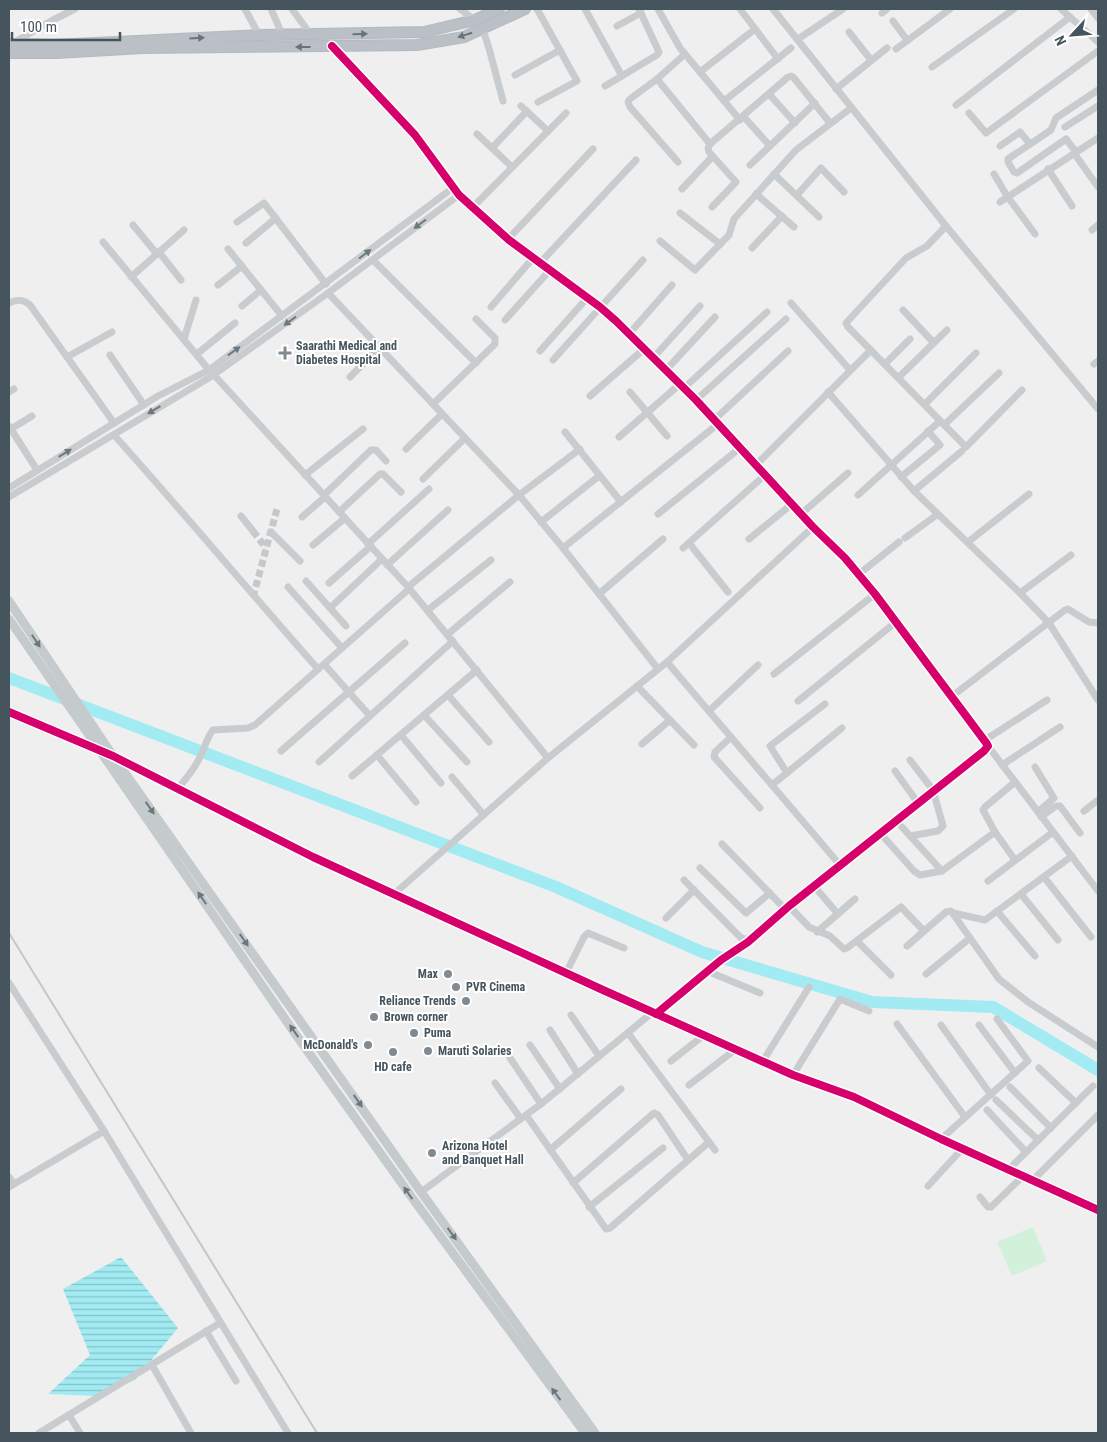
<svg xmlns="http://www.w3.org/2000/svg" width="1107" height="1442" font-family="'Roboto Condensed',sans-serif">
  <defs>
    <pattern id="water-rules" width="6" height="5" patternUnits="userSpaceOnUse" patternTransform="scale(1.25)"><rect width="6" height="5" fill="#a2ebf2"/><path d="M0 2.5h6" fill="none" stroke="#86c1c7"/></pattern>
  </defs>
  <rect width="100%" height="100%" fill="#f0efef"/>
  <polygon fill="#d1f1da" points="1033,1227 1047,1261 1012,1276 997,1242"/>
  <polygon fill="url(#water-rules)" points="121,1257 178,1328 135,1380 95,1396 48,1394 90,1355 63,1289"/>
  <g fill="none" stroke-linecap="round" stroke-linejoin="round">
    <polyline stroke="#a2ebf2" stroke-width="12" points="9,678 556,887 702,952 872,1002 993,1007 1098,1070"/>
    <g stroke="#c5c8ca" stroke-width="7" stroke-dasharray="7 3.5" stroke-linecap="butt">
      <polyline points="253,531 266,548"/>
      <polyline points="253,597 277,509"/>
    </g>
    <defs>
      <g id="highway">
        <polyline points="9,44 53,45 259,35 424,32 475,20 499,9"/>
        <polyline points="9,53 56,53 143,48 417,45 464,37 525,9"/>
      </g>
    </defs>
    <use href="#highway" stroke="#b3bac0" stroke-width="12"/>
    <g stroke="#c8ccce" stroke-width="7">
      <polyline points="245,9 259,35"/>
      <polyline points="271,9 282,34"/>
      <polyline points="292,9 311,35"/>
      <polyline points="460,9 475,20"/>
      <polyline points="537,9 577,81 538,102"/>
      <polyline points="585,9 622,76"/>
      <polyline points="658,9 680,48 740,120"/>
      <polyline points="740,9 778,59"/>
      <polyline points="773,9 946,226 1098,409"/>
      <polyline points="1061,9 1098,42"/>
      <polyline points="1091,9 1098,18"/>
      <polyline points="882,13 887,9"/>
      <polyline points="893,21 907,40"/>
      <polyline points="617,26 641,13"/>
      <polyline points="483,29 490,52 503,101"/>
      <polyline points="849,32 871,60"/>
      <polyline points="798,39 843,9"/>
      <polyline points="11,44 53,20 75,9"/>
      <polyline points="332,46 415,135 459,195 509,240 600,307 616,321 696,400 813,527 845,558 875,594 987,744 988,746 984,751 789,906 748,942 721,960 656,1014"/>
      <polyline points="896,49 950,9"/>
      <polyline points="932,67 1014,9"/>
      <polyline points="700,72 755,29"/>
      <polyline points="515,75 560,50"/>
      <polyline points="657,79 710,144"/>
      <polyline points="605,86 657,55 659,52 639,9"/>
      <polyline points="836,89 887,48"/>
      <polyline points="769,94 795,123"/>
      <polyline points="724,101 791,48"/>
      <polyline points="956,105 1070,17"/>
      <polyline points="521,106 548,131"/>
      <polyline points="969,113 986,133 1098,51"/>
      <polyline points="744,117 770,146"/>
      <polyline points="1065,127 1098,106"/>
      <polyline points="477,134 512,167"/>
      <polyline points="1000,146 1020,132 1030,144"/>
      <polyline points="492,148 527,111"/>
      <polyline points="1076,152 1066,139 1017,173 1014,172 1008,162 1008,159 1051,130 1056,118 1098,90"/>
      <polyline points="1074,153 1098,187"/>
      <polyline points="678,162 630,107 628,102 630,99 657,79 685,54"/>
      <polyline points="750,165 815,103"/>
      <polyline points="1048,169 1072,206"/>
      <polyline points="774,174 819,217"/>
      <polyline points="994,174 1007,196 1035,234"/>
      <polyline points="682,189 712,157"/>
      <polyline points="756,194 794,227"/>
      <polyline points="797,195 821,168 844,192"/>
      <polyline points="1000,202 1098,138"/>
      <polyline points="473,207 566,113"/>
      <polyline points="712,207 736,182 709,152 708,148 710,144 788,77 791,76 794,78 830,123"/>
      <polyline points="680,213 720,244"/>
      <polyline points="237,222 264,203 326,284"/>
      <polyline points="133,225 157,254"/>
      <polyline points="946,226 927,246 906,258 846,323 848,327 966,447 1022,390"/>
      <polyline points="1092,230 1098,225"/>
      <polyline points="508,239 593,149"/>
      <polyline points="660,241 695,270 729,235 734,219 796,150 851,108"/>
      <polyline points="103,242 209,370"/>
      <polyline points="246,243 276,218"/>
      <polyline points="752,248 782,216"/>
      <polyline points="228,249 282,316"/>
      <polyline points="159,252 181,280"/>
      <polyline points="373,260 476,363"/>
      <polyline points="540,263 636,160"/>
      <polyline points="131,277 184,230"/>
      <polyline points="218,285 242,266"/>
      <polyline points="328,293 519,495 563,548 658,669"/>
      <path d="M9,303c8,-4 14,-4 21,2l84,118"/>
      <polyline points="791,303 850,370"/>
      <polyline points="242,306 261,290"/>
      <polyline points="491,307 533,258"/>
      <polyline points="903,310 934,343"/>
      <polyline points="505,320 550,270"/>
      <polyline points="629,334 672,285"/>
      <polyline points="184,339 196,300"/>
      <polyline points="540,351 587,298"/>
      <polyline points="197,354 235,323"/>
      <polyline points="110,355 144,405"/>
      <polyline points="67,357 112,332"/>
      <polyline points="653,358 700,306"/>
      <polyline points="553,360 643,260"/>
      <polyline points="885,364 910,339"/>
      <polyline points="1094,364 1098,361"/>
      <polyline points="666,370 715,317"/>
      <polyline points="214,375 408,587 548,758"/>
      <polyline points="350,377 379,348"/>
      <polyline points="899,377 947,330"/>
      <polyline points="684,388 767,312"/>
      <polyline points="9,392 14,389"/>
      <polyline points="630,392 667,436"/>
      <polyline points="828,392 914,491 1020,593 1049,623 1098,700"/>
      <polyline points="590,396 644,349"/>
      <polyline points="696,400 786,319"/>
      <polyline points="433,404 495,344 495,338 476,319"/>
      <polyline points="925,404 976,353"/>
      <polyline points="714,420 788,351"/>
      <polyline points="944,425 999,373"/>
      <polyline points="9,426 37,470"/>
      <polyline points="11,429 32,416"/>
      <polyline points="565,432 621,502"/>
      <path d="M114,435c69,77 135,156 204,234"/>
      <polyline points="619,437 680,384"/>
      <polyline points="406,449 442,414"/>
      <polyline points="756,465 871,350"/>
      <polyline points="305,475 363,429"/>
      <polyline points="901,477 940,445 928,431"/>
      <polyline points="423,479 465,438"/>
      <polyline points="9,488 158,396 209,370 454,187"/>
      <polyline points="914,491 962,451"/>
      <polyline points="324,495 371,450 376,450 386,461"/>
      <polyline points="858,495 940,421"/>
      <polyline points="9,497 212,376 328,293 459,195"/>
      <polyline points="339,512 380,474 383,474 401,492"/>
      <polyline points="658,514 740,448"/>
      <polyline points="801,514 848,473"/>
      <polyline points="241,516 253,531"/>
      <polyline points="302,517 325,497"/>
      <polyline points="541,522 599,476"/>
      <polyline points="271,532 300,561"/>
      <polyline points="905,538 938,514"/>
      <polyline points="749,539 792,504"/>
      <polyline points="968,542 1029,494"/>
      <polyline points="689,543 728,592"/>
      <polyline points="368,544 429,489"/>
      <polyline points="313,545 345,518"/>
      <polyline points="563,548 718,424"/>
      <polyline points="683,548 765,475"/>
      <polyline points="387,565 448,510"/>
      <polyline points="859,574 899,542"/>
      <polyline points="306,581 346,626"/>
      <polyline points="329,583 371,546"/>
      <polyline points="288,587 342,648"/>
      <polyline points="408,587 519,495 580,449"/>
      <polyline points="1020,593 1071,555"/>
      <polyline points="599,594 663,539"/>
      <polyline points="330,608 382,559"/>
      <polyline points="428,610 491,560"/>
      <polyline points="448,634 510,582"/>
      <polyline points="667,662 840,865"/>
      <polyline points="324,664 370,716"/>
      <polyline points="774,674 875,594"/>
      <polyline points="637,686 694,745"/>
      <polyline points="448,695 489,742"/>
      <polyline points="951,697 1065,610 1068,609 1089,622 1098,623"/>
      <polyline points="798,701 896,622"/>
      <polyline points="709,711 758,665"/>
      <polyline points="9,712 99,750"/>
      <polyline points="424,715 467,762"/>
      <polyline points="401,735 441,783"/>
      <polyline points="731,737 715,752 714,757 760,808"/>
      <polyline points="985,740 1047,700"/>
      <polyline points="642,744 670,720"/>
      <polyline points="988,746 1098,891"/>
      <polyline points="281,751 405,643"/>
      <polyline points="377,755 416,802"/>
      <polyline points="114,756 313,857 603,990 793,1075 854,1097 941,1139 1098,1210"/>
      <polyline points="319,762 453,641"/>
      <polyline points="1002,765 1060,727"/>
      <polyline points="1035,767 1054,798 1038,812"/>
      <polyline points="895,771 918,803"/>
      <polyline points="787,773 770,746 825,704"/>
      <polyline points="352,776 477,670"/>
      <polyline points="452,777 483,814"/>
      <polyline points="1015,782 985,807 983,810 995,832 1015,860"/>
      <polyline points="772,785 842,728"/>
      <path d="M178,788c9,-10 17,-20 23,-33 4,-8 6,-18 12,-25l35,-2 7,-3 154,-136"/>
      <polyline points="1084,811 1098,800"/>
      <polyline points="1041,817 1056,806 1060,806 1080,833"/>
      <polyline points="902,827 942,871"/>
      <polyline points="880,833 914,871 920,875 942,871 995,832"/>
      <polyline points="910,836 938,831 943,826 933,790 910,760"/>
      <polyline points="722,844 785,909"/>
      <polyline points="700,868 746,913 770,893"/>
      <polyline points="1044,877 1091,937"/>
      <polyline points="684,880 741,938 749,940"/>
      <polyline points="988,881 1053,832"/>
      <polyline points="814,886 838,914"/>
      <polyline points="394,894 548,758 667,662 813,527"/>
      <polyline points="1021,894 1058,940"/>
      <polyline points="789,906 809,927 830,936 844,949 847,948 901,907 923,930"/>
      <polyline points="997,911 1035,956"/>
      <polyline points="953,913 985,920 1072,856"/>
      <polyline points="666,918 694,890"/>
      <polyline points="817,932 855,899"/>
      <polyline points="857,941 891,975"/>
      <polyline points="907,946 946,912 951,911 999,979 1028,1002 1098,1047"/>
      <polyline points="707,971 760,993"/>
      <polyline points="566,973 584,937 588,933 624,948"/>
      <polyline points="926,974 970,938"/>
      <polyline points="9,983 104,1131 288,1433"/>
      <polyline points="571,1015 599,1056"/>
      <polyline points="897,1024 965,1117"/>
      <polyline points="941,1025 991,1095"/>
      <polyline points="979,1025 1015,1073"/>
      <polyline points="550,1030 578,1074"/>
      <polyline points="628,1033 715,1150"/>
      <polyline points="530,1045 560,1089"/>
      <polyline points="510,1058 541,1104"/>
      <polyline points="671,1061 704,1035"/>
      <polyline points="763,1061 809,987"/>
      <polyline points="1039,1068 1076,1103"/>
      <polyline points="793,1075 840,999 869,1011"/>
      <polyline points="495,1083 521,1119"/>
      <polyline points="689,1085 736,1049"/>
      <polyline points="1010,1087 1051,1128"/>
      <polyline points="996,1100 1038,1140"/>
      <polyline points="987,1110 1026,1152"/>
      <polyline points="526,1115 606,1229 610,1228 709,1142"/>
      <polyline points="941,1139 1028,1061 997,1019"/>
      <polyline points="550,1150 621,1089"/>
      <polyline points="1008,1170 1093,1086"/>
      <polyline points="9,1177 14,1184"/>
      <polyline points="1032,1181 1098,1115"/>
      <polyline points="573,1183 654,1113 658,1115 688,1160"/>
      <polyline points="928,1186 962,1149"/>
      <polyline points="9,1187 104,1131"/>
      <polyline points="421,1192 541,1104 653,1012"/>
      <polyline points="980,1197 988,1207 991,1207 1023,1176"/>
      <polyline points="589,1207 663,1148"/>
      <polyline points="206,1331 236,1381"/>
      <polyline points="152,1365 191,1433"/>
      <polyline points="69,1415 80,1433"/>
      <polyline points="39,1433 220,1323"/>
    </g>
    <g stroke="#c5cacd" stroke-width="9">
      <polyline points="9,601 113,756 421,1192 595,1433"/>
      <polyline points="9,619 294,1032 413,1199 585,1433"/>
    </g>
    <use href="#highway" stroke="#bac0c5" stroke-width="10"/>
    <polyline stroke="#c4c6c8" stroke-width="2" points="9,933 317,1433"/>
    <defs>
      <g id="cycleway">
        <polyline points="332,46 415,135 459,195 509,240 600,307 616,321 696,400 813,527 845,558 875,594 987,744 988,746 984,751 789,906 748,942 721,960 656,1014"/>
        <polyline points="9,712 113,756 313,857 603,990 793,1075 854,1097 941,1139 1098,1210"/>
      </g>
    </defs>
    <use href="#cycleway" stroke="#fff" stroke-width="11"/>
    <use href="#cycleway" stroke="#d6006c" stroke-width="8"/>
  </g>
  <defs><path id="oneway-solid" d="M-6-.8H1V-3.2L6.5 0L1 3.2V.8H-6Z" transform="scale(1.25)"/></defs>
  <g fill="#68747c">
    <use href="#oneway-solid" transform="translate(360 34) rotate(-1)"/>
    <use href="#oneway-solid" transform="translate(465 35) rotate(162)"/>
    <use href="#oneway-solid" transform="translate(197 38) rotate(-3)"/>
    <use href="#oneway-solid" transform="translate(303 47) rotate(-180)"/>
  </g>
  <g fill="#6c787f">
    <use href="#oneway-solid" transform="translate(420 224) rotate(143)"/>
    <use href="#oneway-solid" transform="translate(365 254) rotate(-37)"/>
    <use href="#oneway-solid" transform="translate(290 321) rotate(144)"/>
    <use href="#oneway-solid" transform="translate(234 351) rotate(-36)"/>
    <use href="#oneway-solid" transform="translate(154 410) rotate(149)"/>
    <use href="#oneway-solid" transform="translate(65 453) rotate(-31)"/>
  </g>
  <g fill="#6b777f">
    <use href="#oneway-solid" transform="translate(36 641) rotate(56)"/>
    <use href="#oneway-solid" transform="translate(150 808) rotate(55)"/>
    <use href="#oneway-solid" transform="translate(202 898) rotate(-124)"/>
    <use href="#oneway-solid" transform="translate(244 940) rotate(55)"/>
    <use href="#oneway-solid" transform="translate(294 1031) rotate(-125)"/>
    <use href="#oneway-solid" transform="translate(358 1101) rotate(55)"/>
    <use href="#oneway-solid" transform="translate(408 1193) rotate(-125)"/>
    <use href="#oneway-solid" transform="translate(452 1234) rotate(54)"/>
    <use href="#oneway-solid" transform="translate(556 1394) rotate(-126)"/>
  </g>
  <g fill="#818a90" stroke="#fff" stroke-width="2">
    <path d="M282.5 345.5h5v5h5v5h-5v5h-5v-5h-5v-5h5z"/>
    <circle cx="448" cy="974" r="5"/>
    <circle cx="456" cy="987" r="5"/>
    <circle cx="466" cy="1001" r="5"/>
    <circle cx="374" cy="1017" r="5"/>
    <circle cx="414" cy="1033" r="5"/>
    <circle cx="368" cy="1045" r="5"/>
    <circle cx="428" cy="1051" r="5"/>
    <circle cx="393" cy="1052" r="5"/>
    <circle cx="432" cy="1153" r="5"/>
  </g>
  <g text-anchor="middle" stroke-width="4" stroke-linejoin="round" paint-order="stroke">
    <g font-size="12" font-weight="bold" fill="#45545d" stroke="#fff" text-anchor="start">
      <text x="296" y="350">Saarathi Medical and<tspan x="296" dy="14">Diabetes Hospital</tspan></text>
      <text x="438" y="978" text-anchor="end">Max</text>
      <text x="466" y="991">PVR Cinema</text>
      <text x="456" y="1005" text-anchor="end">Reliance Trends</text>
      <text x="384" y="1021">Brown corner</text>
      <text x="424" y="1037">Puma</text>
      <text x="358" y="1049" text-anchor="end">McDonald's</text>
      <text x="438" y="1055">Maruti Solaries</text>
      <text x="393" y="1071" text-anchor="middle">HD cafe</text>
      <text x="442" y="1150">Arizona Hotel<tspan x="442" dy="14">and Banquet Hall</tspan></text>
    </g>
  </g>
  <rect width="1107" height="1442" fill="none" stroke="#45545d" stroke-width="20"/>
  <g transform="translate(1072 35) rotate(244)" stroke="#ffffff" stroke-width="4" paint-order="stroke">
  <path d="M0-4L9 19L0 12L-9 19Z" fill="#45545d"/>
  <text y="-8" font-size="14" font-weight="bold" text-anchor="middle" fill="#45545d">N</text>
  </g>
  <path d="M12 32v8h108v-8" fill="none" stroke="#45545d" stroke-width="2.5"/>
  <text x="20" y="32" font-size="15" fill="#45545d" stroke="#ffffff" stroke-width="4" paint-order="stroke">100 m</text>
</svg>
